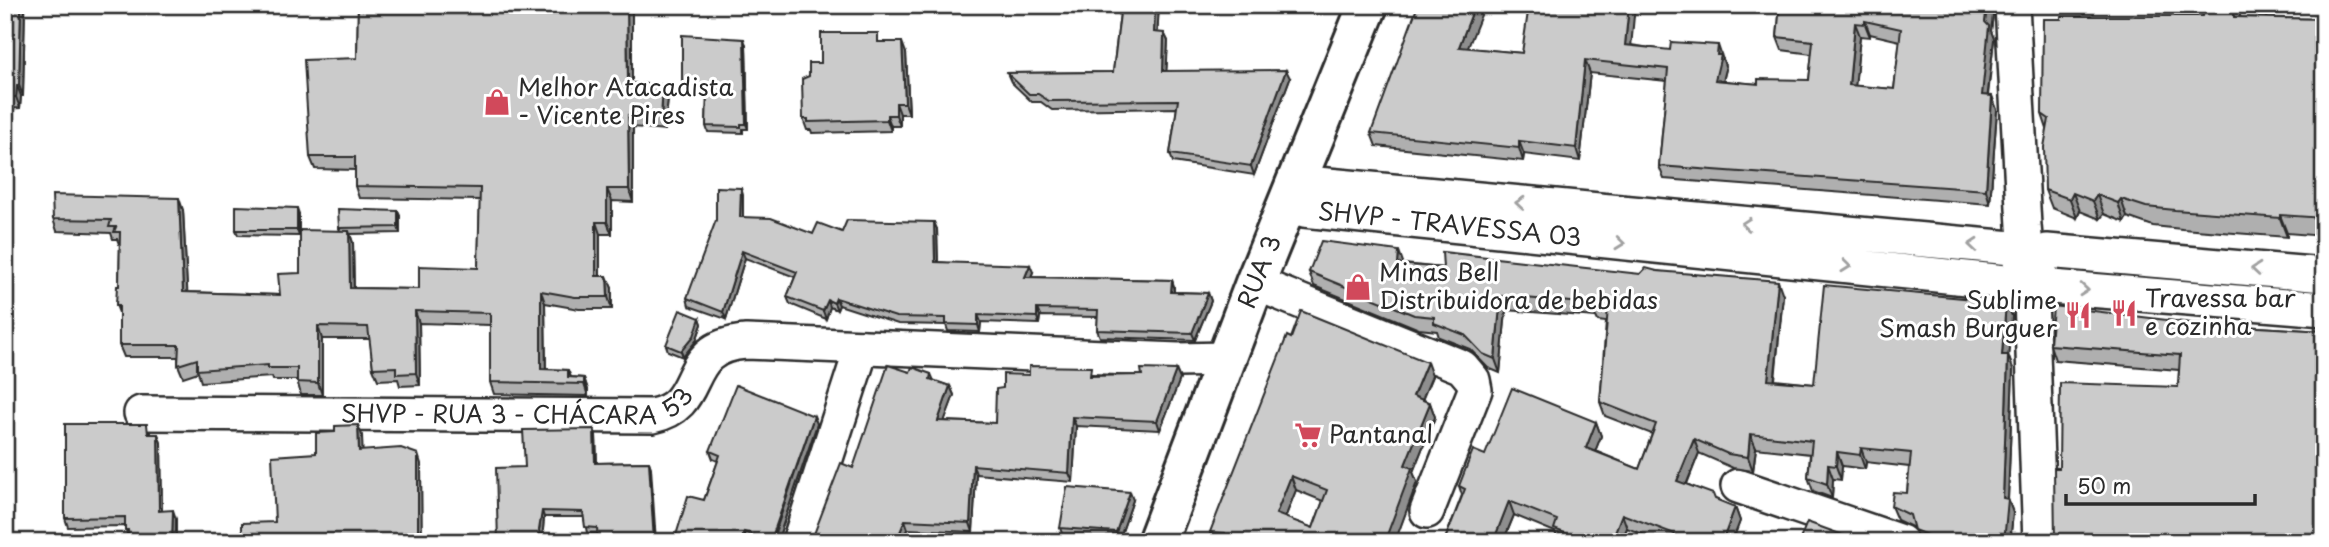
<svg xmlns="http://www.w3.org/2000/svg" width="2329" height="547" font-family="'Playpen Sans',sans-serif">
  <rect width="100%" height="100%" fill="#fff"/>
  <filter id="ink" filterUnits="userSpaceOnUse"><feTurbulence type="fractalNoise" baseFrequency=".0143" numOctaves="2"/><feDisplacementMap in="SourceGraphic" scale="14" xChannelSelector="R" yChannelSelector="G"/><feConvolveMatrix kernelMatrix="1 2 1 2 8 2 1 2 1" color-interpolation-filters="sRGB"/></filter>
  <g filter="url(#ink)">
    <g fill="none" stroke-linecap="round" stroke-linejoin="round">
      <defs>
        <g id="minor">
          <polyline points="2012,5 2024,226 2031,298 2040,542"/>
          <polyline points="2280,5 2324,6"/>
          <path id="s1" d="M2324,275l-277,-24 -19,18 -16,-21 -706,-65 -17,13 15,14 711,73 13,-14 24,18 272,22"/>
          <polyline points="1255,283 1462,367 1473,380 1475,390 1427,511"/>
          <path id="s2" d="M141,413l511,3c56,-11 25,-69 94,-74l432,18 48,-1"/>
          <polyline points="1738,486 1901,542"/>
          <polyline points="799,542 862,347"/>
        </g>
        <g id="major">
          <path id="s3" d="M1157,542l98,-259 113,-278"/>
        </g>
      </defs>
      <use href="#minor" stroke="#2b2b2b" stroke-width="38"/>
      <use href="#major" stroke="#2b2b2b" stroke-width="44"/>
      <use href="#minor" stroke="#fff" stroke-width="33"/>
      <use href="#major" stroke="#fff" stroke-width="38"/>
    </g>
    <g fill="#afafaf" stroke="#2b2b2b" stroke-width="2" fill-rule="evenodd">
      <polygon points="5,5 25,5 23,96 21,96 20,108 5,109"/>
      <polygon points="358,5 632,5 632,83 663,85 668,98 665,130 633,127 633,202 612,201 612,234 600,234 600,276 612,288 612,309 579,309 545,303 546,369 568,370 571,377 584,378 588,390 588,396 494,394 490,382 490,325 419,323 420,385 400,386 398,379 378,380 373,368 370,339 322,339 322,395 301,395 297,380 273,380 272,377 201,382 198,372 183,377 178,365 178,357 124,357 119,345 119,313 116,305 119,286 120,244 119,244 117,239 113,239 111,233 57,231 53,219 183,210 187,292 280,295 340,231 339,228 400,216 400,233 350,234 353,243 354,288 419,289 478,268 480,200 359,198 355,186 355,170 315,169 310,157 357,58"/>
      <polygon points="1121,5 1159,5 1157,33 1164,33 1168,41 1166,71 1290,78 1254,175 1173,162 1170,154 1177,108 1052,110 1041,102 1032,102 1011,82 1007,73 1113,72"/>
      <path d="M1780,5l213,10 -2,16 3,8 -6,57h4l5,14 -7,94 -326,-25 -5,-13 8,-85 -77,-8 -10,88 -56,-7 -1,7 -147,-15 -5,-13 97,-85 54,5 109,-8 92,14 3,10 -3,12 35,3 51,-4 3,-26 -30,-4 -5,-13zM1870,34l30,7 -6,48 -39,-3 5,-50 10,1z"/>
      <polygon points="2241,17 2324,19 2324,236 2287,233 2287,237 2182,229 2153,226 2127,217 2124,222 2104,214 2100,219 2080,211 2077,218 2052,208 2045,190 2047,129 2042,114"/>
      <polygon points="881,42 906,53 909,114 900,114 900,126 891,126 891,131 812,133 811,130 807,130 803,119 809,76 821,63"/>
      <polygon points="746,45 748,129 743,129 743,133 708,132 706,126 707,97 684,97 682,91"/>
      <polygon points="743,195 743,217 813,234 937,229 938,262 1033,272 1031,277 1172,280 1174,287 1174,292 1208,293 1211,301 1195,340 1100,337 1097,330 1098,317 1040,316 1039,324 981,322 980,332 948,331 946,325 898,324 839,305 837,310 830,307 826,319 790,304 787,297 795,277 745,258 726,319 689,306 687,298"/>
      <polygon points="299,214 299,236 238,235 236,230"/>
      <polygon points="1404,264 1443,268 1640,274 1657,271 1783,295 1775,380 1814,384 2006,302 2012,316 2008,355 2013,369 2008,499 2013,513 2010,542 1919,542 1914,528 1897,520 1891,506 1907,493 1909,467 1866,462 1865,469 1842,466 1841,480 1833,479 1832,498 1813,491 1808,477 1810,454 1756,448 1753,471 1733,468 1699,453 1687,484 1715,499 1735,507 1740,521 1732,542 1663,542 1627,528 1621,542 1559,542 1555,532 1514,515 1503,542 1444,542 1462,495 1459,486 1485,455 1596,422 1601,436 1595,451 1639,469 1652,434 1605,416 1600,402 1606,322 1598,321 1596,317 1506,310 1500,373 1488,368 1470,349 1439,337 1437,331 1419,329 1314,286 1309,272"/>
      <polygon points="700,318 702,324 696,341 683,357 668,351 666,345"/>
      <polygon points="2191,323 2324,331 2059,468 2178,387 2179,370 2055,360 2050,345"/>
      <polygon points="1176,370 1180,379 1160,430 1076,426 1073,482 976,474 973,532 908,529 903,542 811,542 853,468 910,372 931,374 934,381 950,386 954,395 944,421 995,423 1003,388 1095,376 1142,375"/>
      <path d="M1432,376l-10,23 8,4 5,14 -22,55 4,10 -21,56 10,4h-193l-3,-10zM1296,490l27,11 -10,27 -28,-10z"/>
      <polygon points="814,416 817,424 777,542 750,542 747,541 746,542 674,542 704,500 718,461 713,459 710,451"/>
      <polygon points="594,429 596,435 597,463 649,462 651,468 597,533 587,533 584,517 544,517 542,542 498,542 525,467"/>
      <polygon points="150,432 150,434 158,434 161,443 162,511 176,519 176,542 129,542 125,526 68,527 65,518"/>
      <polygon points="1133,500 1119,540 1063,536 1060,528"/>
    </g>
    <g fill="#8e8e8e" stroke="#2b2b2b" stroke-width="2">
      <polygon points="21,5 25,5 23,96 19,85"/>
      <polygon points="627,5 632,5 632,95 628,83"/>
      <polygon points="1155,5 1159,5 1157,41 1154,32"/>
      <polygon points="1475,5 1485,5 1463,60 1459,47"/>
      <polygon points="1629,5 1635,5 1630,58 1625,45"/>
      <polygon points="1987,5 1989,5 1993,15 1991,31 1994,39 1986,109 1982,95 1985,22"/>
      <polygon points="2234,5 2236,5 2241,18 2234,17"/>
      <polygon points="1865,21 1870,34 1870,37 1865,24"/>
      <polygon points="1855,23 1860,36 1854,99 1849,85"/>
      <polygon points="1164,33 1168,41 1166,80 1163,71"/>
      <polygon points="744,39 746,45 748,129 746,124"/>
      <polygon points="902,42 906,53 909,114 905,103"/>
      <polygon points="1718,45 1726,69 1720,93 1715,80"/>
      <polygon points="1585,60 1590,73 1580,161 1576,148"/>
      <polygon points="1286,70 1290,78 1254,175 1251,166"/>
      <polygon points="17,85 21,96 20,108 16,97"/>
      <polygon points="663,85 668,98 665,130 661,118"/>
      <polygon points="1992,96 1997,110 1990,204 1986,190"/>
      <polygon points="896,103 900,114 900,126 896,115"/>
      <polygon points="628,115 633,127 633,202 629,189"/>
      <polygon points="887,115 891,126 891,131 887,120"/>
      <polygon points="1519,141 1524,154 1523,161 1519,148"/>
      <polygon points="741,188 743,195 743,225 740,217"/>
      <polygon points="607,189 612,201 612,234 607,222"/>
      <polygon points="2073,193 2080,211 2077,218 2070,199"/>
      <polygon points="2097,195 2104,214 2100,219 2093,201"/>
      <polygon points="179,198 183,210 188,304 183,292"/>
      <polygon points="2121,199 2127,217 2124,222 2118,203"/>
      <polygon points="297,208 299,214 299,236 297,230"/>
      <polygon points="398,211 400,216 400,233 398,227"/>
      <polygon points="2280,215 2287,233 2287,237 2280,218"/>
      <polygon points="596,222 600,234 600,288 596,276"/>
      <polygon points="934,222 937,229 938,270 935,262"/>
      <polygon points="349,231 353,243 354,300 350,288"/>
      <polygon points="742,251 745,258 726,319 723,312"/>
      <polygon points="1399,251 1404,265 1398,264"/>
      <polygon points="1030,265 1033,272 1028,284 1025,277"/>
      <polygon points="607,276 612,288 612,309 608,297"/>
      <polygon points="1172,280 1174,287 1174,299 1171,292"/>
      <polygon points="1778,281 1783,295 1773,394 1768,380"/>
      <polygon points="541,291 545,303 546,381 541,369"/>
      <polygon points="1208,293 1211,301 1195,340 1192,333"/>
      <polygon points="1501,296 1506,310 1500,373 1495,359"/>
      <polygon points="836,298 839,305 837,310 834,303"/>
      <polygon points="828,300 830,307 826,319 823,311"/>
      <polygon points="2006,302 2012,316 2007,369 2002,355"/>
      <polygon points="1037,309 1040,316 1039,324 1037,317"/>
      <polygon points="415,311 419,323 420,385 416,373"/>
      <polygon points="978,315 981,322 980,332 978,325"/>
      <polygon points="700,318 702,324 696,341 683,357 681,351"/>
      <polygon points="318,326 322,339 322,395 318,383"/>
      <polygon points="2008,355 2013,369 2008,499 2013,513 2010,542 2004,542 2003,498"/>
      <polygon points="1427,362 1432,376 1418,410 1413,396"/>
      <polygon points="1176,370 1180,379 1160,430 1157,421"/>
      <polygon points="584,378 588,390 588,396 584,384"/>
      <polygon points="950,386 954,395 941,430 938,421"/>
      <polygon points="1430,403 1435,417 1413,472 1417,482 1395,542 1387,535 1405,465"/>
      <polygon points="814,416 817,424 777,542 772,542"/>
      <polygon points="1072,417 1076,426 1073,482 1069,473"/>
      <polygon points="1596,422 1601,436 1591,462 1586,448"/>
      <polygon points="358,425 362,435 363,461 359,451"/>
      <polygon points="594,429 596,435 597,469 595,463"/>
      <polygon points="158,434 161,443 162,519 159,511"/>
      <polygon points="1750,434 1756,448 1753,471 1748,457"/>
      <polygon points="1694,439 1699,453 1682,495 1677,481"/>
      <polygon points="1861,448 1866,462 1865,469 1860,455"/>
      <polygon points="1837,452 1842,466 1841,480 1836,466"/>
      <polygon points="418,454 421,464 422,542 418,542"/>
      <polygon points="649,462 651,468 656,542 654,542"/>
      <polygon points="973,465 976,474 973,532 970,523"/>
      <polygon points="1828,465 1833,479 1832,498 1827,484"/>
      <polygon points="1291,476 1296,490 1281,528 1276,514"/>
      <polygon points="1130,492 1133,500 1119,540 1116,532"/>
      <polygon points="1509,501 1514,515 1503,542 1493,542"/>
      <polygon points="1735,507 1740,521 1732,542 1722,542"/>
      <polygon points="173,510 176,519 176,542 172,542"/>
      <polygon points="542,511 544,517 542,542 540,542 539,530"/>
      <polygon points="1622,514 1627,528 1621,542 1611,542"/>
      <polygon points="905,520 908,529 903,542 896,542"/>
      <polygon points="744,532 747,541 746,542 741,542"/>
      <polygon points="1580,533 1583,542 1579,542 1578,538"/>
    </g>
    <g fill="#cbcbcb" stroke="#2b2b2b" stroke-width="2" fill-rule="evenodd">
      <polygon points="5,5 21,5 19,85 17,85 16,97 5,97"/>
      <polygon points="358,5 627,5 628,83 663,85 661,118 628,115 629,189 607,189 607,222 596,222 596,276 607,276 608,297 575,297 541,291 541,369 568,370 568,377 584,378 584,384 490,382 490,313 415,311 416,373 396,374 396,367 373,368 368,327 318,326 318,383 297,382 297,368 268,368 268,365 197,370 197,359 178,365 179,345 119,345 119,305 116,305 117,286 119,286 120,232 114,232 116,227 109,227 111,220 53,219 52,195 179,198 183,292 280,295 278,274 300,273 300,230 349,231 350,288 419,289 419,266 478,268 480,188 355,186 355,157 310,157 304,60 357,58"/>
      <polygon points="1121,5 1155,5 1154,32 1164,33 1163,71 1286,70 1251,166 1170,154 1178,100 1049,101 1038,94 1029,94 1007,73 1113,72"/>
      <path d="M1418,5h57l-16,42 63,6 7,-48h100l-4,40 45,5 1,-8 47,3 -1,10h4l-6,25 43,4v-5l51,1 4,-39 -36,-4 3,-32h207l-2,17 4,4 -7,69 10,1 -6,94 -327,-24 9,-97 -83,-9 -9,88 -57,-7v7l-148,-15zM1865,21l36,8 -7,60 -45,-4 6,-62 10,1z"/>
      <polygon points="2204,5 2234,5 2234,17 2324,19 2324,218 2280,215 2280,218 2175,210 2146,207 2121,199 2118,203 2097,195 2093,201 2073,193 2070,199 2045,190 2044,147 2049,119 2042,114 2043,19 2061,19 2061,16 2203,16"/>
      <polygon points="821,33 878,33 878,42 902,42 905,103 896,103 896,115 887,115 887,120 808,122 808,119 803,119 802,79 809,76 809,63 821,63"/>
      <polygon points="682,35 744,39 746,124 741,124 741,127 706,126 707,92 682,91"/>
      <polygon points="716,187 741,188 740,217 771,218 813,234 818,223 842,232 847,220 934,222 935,262 1030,265 1025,277 1172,280 1171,292 1208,293 1192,333 1097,330 1098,310 1037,309 1037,317 978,315 978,325 946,324 946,318 896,317 836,298 834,303 828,300 823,311 787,297 797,272 742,251 723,312 687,298 716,220"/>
      <polygon points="236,206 297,208 297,230 236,230"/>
      <polygon points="338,209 398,211 398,227 339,228"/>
      <polygon points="1321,241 1399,251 1398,264 1443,268 1442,252 1640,274 1646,268 1657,271 1778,281 1768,380 1814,384 1824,285 2006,302 2002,355 2008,355 2003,498 2008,499 2004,542 1944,542 1914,530 1910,515 1891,506 1893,492 1907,493 1911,453 1861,448 1860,455 1837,452 1836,466 1828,465 1827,484 1808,477 1812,441 1750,434 1748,457 1728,454 1694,439 1677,481 1713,494 1715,499 1735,507 1722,542 1672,542 1675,534 1622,514 1611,542 1603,542 1580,533 1578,538 1554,529 1557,520 1509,501 1493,542 1487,542 1471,536 1469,542 1444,542 1465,489 1459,486 1473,450 1485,455 1512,388 1596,422 1586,448 1639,469 1656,424 1600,402 1608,308 1592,307 1593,304 1501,296 1495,359 1483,354 1465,335 1434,323 1434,317 1414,315 1309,272"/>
      <polygon points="2053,306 2191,323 2324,331 2324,542 2055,542 2054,468 2059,468 2060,383 2178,387 2180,355 2050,345"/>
      <polygon points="680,310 700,318 694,336 681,351 666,345"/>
      <path d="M1301,311l126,51 -14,34 17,7 -25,62 7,3 -25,67 19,7h-181v-9l-15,-1 77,-196 4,2zM1291,476l36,14 -14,38 -37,-14z"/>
      <polygon points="888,365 910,372 912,367 931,374 930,379 950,386 938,421 995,423 996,389 1003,388 1003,374 1029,375 1029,366 1091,367 1090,376 1142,375 1141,369 1176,370 1157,421 1072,417 1069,473 973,465 970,523 905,520 896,542 811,542 841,463 853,468"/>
      <polygon points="736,385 814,416 771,540 744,532 741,542 674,542 688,496 704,500 720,455 710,451"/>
      <polygon points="65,424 147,424 148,434 158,434 159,511 173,510 172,542 129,542 128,530 125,530 125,517 65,518"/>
      <polygon points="358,425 359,451 401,448 418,454 418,542 211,542 211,535 242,533 242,523 275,522 272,456 316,453 316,433 335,432 335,426"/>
      <polygon points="594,429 595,463 649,462 654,542 598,542 597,528 585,527 583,512 542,511 539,530 540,542 498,542 496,468 525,467 523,430"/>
      <polygon points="1067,487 1130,492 1116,532 1060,528"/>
      <polygon points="1807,522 1862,542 1799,542"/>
    </g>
    <defs><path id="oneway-chevron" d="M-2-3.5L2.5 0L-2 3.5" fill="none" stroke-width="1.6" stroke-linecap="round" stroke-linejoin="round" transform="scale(1.75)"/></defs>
    <g stroke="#a0a0a0">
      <use href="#oneway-chevron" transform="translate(1520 203) rotate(-175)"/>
      <use href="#oneway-chevron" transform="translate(1746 224) rotate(-175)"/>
      <use href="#oneway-chevron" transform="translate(1620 243) rotate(6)"/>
      <use href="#oneway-chevron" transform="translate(1973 245) rotate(-175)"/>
      <use href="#oneway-chevron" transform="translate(1846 266) rotate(6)"/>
      <use href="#oneway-chevron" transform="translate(2256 269) rotate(-175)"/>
      <use href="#oneway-chevron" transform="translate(2084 290) rotate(5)"/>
    </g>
  </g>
  <defs>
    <symbol id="shop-bare" viewBox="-9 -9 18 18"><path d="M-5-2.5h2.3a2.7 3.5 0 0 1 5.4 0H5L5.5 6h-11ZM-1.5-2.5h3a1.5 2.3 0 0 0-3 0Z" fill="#d1495b" stroke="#fff" stroke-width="2.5" paint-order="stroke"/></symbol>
    <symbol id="restaurant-bare" viewBox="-9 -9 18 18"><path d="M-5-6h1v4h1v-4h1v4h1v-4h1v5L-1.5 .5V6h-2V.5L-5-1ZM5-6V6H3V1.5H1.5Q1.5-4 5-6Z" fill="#d1495b" stroke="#fff" stroke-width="2.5" paint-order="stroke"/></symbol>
    <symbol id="supermarket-bare" viewBox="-9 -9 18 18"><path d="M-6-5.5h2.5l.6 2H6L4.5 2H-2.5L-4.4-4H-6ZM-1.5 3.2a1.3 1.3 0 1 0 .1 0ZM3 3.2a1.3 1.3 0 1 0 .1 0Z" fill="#d1495b" stroke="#fff" stroke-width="2.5" paint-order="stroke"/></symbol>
  </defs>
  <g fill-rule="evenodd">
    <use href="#shop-bare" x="478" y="83" width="38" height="38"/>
    <use href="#shop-bare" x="1339" y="268" width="38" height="38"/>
    <use href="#restaurant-bare" x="2105" y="294" width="38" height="38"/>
    <use href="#restaurant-bare" x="2059" y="296" width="38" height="38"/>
    <use href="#supermarket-bare" x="1289" y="416" width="38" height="38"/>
  </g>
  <g text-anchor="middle" stroke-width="6" stroke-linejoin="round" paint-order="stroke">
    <g font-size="24" fill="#2b2b2b" stroke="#fff" text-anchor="start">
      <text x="518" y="96">Melhor Atacadista<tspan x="518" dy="28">- Vicente Pires</tspan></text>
      <text x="1379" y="281">Minas Bell<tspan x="1379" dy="28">Distribuidora de bebidas</tspan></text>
      <text x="2145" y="307">Travessa bar<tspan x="2145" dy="28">e cozinha</tspan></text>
      <text x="2057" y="309" text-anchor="end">Sublime<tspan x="2057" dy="28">Smash Burguer</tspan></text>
      <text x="1329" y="443">Pantanal</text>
    </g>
    <g font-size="24" fill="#2b2b2b" stroke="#fff">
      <text dy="8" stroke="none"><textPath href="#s1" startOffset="1228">SHVP - TRAVESSA 03</textPath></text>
      <text dy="8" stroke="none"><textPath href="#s3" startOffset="289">RUA 3</textPath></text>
      <text dy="8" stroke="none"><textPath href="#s2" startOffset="378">SHVP - RUA 3 - CHÁCARA 53</textPath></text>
    </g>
  </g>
  <rect width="2329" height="547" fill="none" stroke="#fff" stroke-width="28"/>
  <rect x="14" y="14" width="2301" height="519" fill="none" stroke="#2b2b2b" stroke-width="2.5" filter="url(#ink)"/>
  <path d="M2066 494v10h189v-10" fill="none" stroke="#2b2b2b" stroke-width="3.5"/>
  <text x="2077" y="494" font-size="21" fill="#2b2b2b" stroke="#ffffff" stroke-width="5" paint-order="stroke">50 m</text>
</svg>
